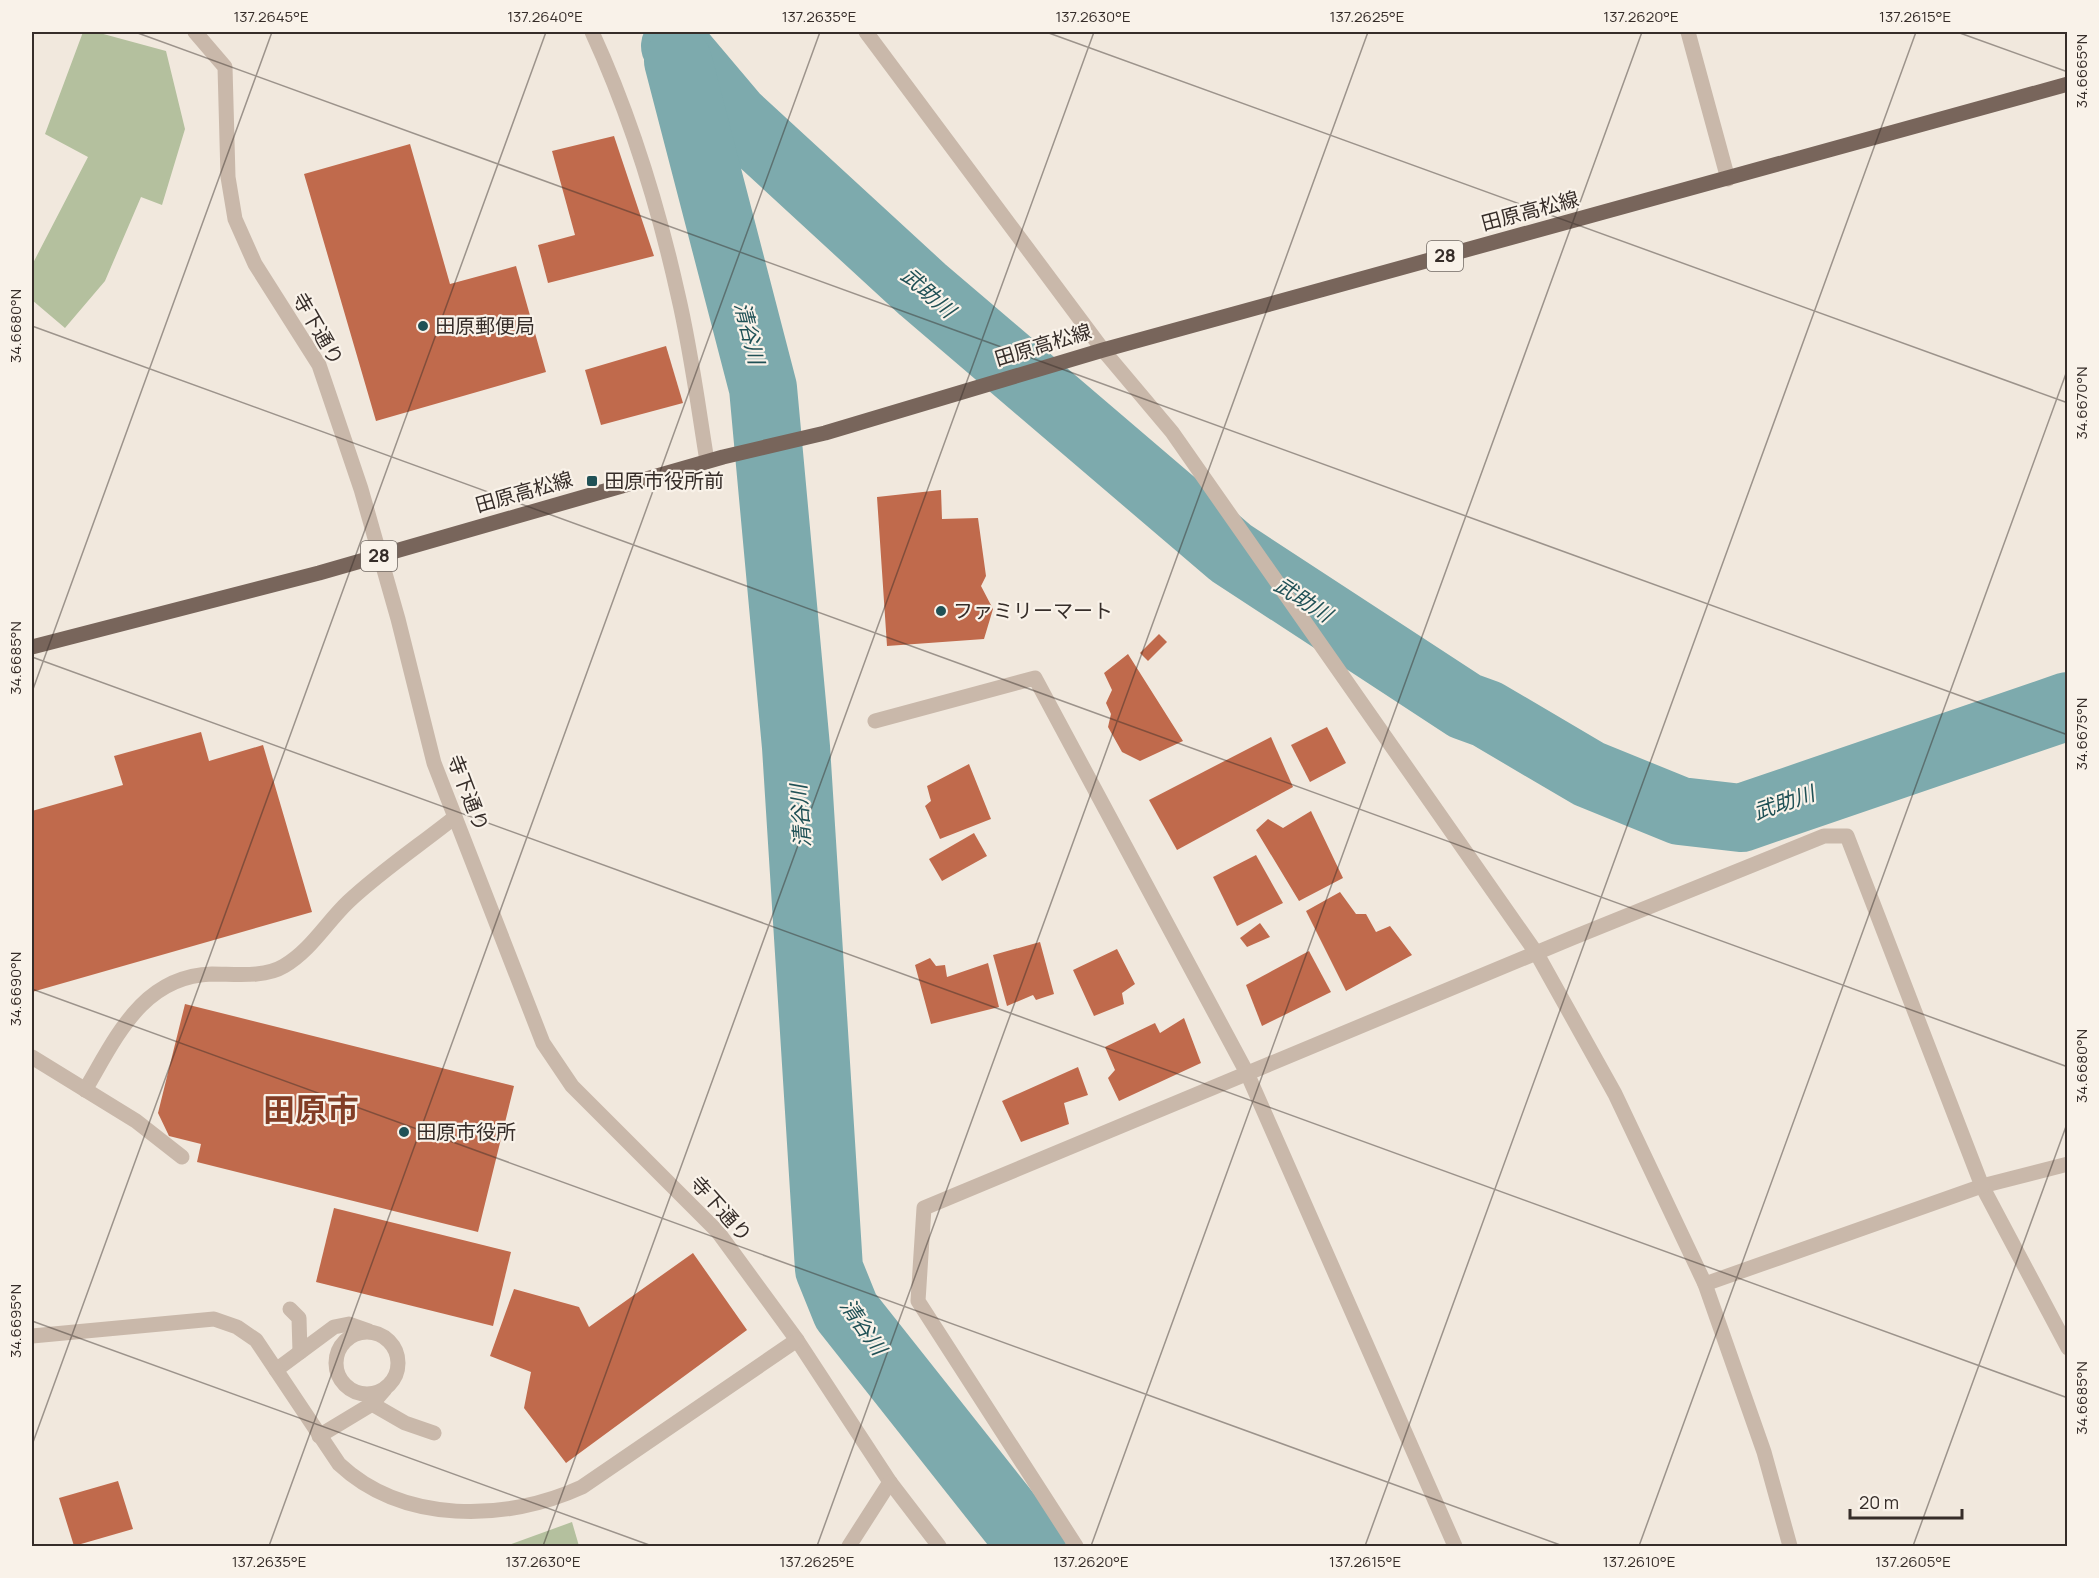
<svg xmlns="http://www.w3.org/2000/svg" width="2099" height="1578" font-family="Manrope,'Noto Sans JP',sans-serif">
  <rect width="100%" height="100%" fill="#f1e8dd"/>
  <g fill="#b4c09e">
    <polygon points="83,32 96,32 166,51 185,129 162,205 141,197 105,281 65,328 32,300 32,265 88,157 45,134"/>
    <polygon points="572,1522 579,1546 506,1546"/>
  </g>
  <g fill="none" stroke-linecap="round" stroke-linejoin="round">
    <g stroke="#7daaad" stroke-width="68">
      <polyline points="675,46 735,117 922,289 1231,553 1465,706 1487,714 1589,774 1680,811 1741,818 2068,706"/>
      <polyline points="678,61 763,388 796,747 829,1269 846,1311 1032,1546"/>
    </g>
  </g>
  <g fill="#c06a4c">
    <polygon points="614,136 654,256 548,283 538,245 575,235 552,151"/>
    <polygon points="410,144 450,284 516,266 546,372 376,421 304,174"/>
    <polygon points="666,346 683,403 601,425 585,370"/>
    <polygon points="941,490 942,519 978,518 986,576 981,586 993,609 984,639 887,646 877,497"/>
    <polygon points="1159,634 1167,642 1148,661 1140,653"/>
    <polygon points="1128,654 1183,741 1140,761 1122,752 1108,727 1111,714 1106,703 1112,690 1104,673"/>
    <polygon points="1327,727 1346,763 1310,782 1291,745"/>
    <polygon points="201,732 209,761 263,745 312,912 32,992 32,811 123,785 114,756"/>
    <polygon points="1271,737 1293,787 1177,850 1149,800"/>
    <polygon points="969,764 991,819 940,839 925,806 931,801 927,786"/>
    <polygon points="1311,811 1343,878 1299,901 1256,830 1268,819 1283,828"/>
    <polygon points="974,833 987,856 942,881 929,859"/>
    <polygon points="1256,855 1283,903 1237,926 1213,877"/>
    <polygon points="1340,892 1356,914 1366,914 1376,932 1390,926 1412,955 1346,991 1306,911"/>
    <polygon points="1260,923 1270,937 1247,947 1240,938"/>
    <polygon points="1040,942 1054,994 1036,1000 1033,995 1007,1006 993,955"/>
    <polygon points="1117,949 1135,984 1122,993 1124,1004 1094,1016 1073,970"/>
    <polygon points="1309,951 1331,992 1262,1026 1246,985"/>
    <polygon points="930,958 936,966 945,965 947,977 988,963 999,1007 931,1024 915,965"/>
    <polygon points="185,1004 514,1086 478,1232 197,1162 201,1144 169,1136 158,1113"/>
    <polygon points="1184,1018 1201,1063 1119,1101 1108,1078 1115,1070 1105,1047 1155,1023 1160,1033"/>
    <polygon points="1078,1067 1088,1095 1064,1103 1069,1124 1021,1142 1002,1101"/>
    <polygon points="334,1208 511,1252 493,1326 316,1282"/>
    <polygon points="693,1253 747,1330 566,1463 524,1408 531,1372 490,1356 514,1289 579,1307 589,1327"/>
    <polygon points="118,1481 133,1529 74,1546 59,1498"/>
  </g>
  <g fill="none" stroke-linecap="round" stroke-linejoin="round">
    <g stroke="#c9b8aa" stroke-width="15">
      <path d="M85,1090c31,-52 57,-114 127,-116 23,0 52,4 72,-8 27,-16 42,-43 64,-64 33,-31 72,-57 107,-85"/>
      <polyline points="1982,1186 2068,1348"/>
      <polyline points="290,1309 299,1318 300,1352"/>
      <circle cx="367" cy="1363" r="31"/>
      <polyline points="276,1370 334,1327 349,1324 369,1331"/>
      <polyline points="372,1404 405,1423 434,1433"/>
      <polyline points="319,1436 372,1404 385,1389"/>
    </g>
    <g stroke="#c9b8aa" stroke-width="15">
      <polyline points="195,32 225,67 228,177 235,219 255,264 319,365 361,489 398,619 434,763 543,1043 572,1086 718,1232 797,1340 890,1482 939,1546"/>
      <path d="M592,32c38,83 66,173 86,263 13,55 20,111 29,166"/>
      <polyline points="1688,32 1728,179"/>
      <polyline points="875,721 1035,678 1247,1073 1455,1546"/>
      <polyline points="32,1057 136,1121 182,1157"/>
      <polyline points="1705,1284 1982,1186 2068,1164"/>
      <path d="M32,1336l182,-17 23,8 19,13 83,124c64,60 167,58 243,23l215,-147"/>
      <polyline points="849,1546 890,1482"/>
      <polyline points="1076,1546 918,1301 924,1208 1572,938 1824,836 1847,836 1982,1186"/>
    </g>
    <polyline stroke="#c9b8aa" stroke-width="15" points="866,32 1103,350 1172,432 1537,954 1615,1094 1705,1284 1764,1452 1790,1546"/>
    <polyline stroke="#78655b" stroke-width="15" points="32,647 319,573 723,457 825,433 1103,350 2068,84"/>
  </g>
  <path fill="none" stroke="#362d29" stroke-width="1.5" stroke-opacity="0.45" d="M135,32l1933,703M1046,32l1022,371M1957,32l111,40M32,326l2036,741M32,657l2036,741M32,692l240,-660M32,989l1531,557M32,1321l620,225M32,1445l514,-1413M269,1546l551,-1514M543,1546l551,-1514M817,1546l551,-1514M1091,1546l551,-1514M1365,1546l551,-1514M1639,1546l429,-1178M1913,1546l155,-425"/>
  <g fill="#205156" stroke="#f9f2e9" stroke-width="2">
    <circle cx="423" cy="326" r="6"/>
    <rect x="586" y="475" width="12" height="12" rx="3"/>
    <circle cx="941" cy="611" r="6"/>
    <circle cx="404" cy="1132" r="6"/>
  </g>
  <g text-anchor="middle" stroke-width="4.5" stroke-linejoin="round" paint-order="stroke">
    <g fill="#f9f2e9" stroke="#706863" stroke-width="1.5">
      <rect x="1427" y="241" width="36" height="30" rx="4.5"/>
      <rect x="361" y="541" width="36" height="30" rx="4.5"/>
    </g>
    <g font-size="18" font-weight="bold" fill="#362d29">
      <text x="1445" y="262">28</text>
      <text x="379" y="562">28</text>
    </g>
    <g font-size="20" fill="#362d29" stroke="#f9f2e9">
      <text transform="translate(1530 211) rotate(-15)" y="7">田原高松線</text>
      <text transform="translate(318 329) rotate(60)" y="7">寺下通り</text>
      <text transform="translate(1043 345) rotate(-17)" y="7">田原高松線</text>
      <text transform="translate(524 492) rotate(-16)" y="7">田原高松線</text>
      <text transform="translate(468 793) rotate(69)" y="7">寺下通り</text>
      <text transform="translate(721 1209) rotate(48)" y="7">寺下通り</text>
    </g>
    <g font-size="20" fill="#362d29" stroke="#f9f2e9" text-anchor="start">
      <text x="435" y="333">田原郵便局</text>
      <text x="604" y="488">田原市役所前</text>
      <text x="953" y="618">ファミリーマート</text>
      <text x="416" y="1139">田原市役所</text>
    </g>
    <g font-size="21" font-style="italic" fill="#205156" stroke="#f9f2e9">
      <text transform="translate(928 293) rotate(41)" y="7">武助川</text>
      <text transform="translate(749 333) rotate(76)" y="7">清谷川</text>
      <text transform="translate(1303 600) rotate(33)" y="7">武助川</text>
      <text transform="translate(1784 803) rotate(-19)" y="7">武助川</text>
      <text transform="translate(801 816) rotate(-94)" y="7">清谷川</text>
      <text transform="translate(863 1327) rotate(55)" y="7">清谷川</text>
    </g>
    <g font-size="32" font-weight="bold" fill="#823d26" stroke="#f9f2e9">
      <text x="311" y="1121">田原市</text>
    </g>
  </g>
  <rect width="2099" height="1578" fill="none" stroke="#f9f2e9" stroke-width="66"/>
  <path d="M1850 1509v9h112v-9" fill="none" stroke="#362d29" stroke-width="3"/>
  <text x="1859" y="1509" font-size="18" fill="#362d29" stroke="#f9f2e9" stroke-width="4.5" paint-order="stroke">20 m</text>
  <rect x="33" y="33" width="2033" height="1512" fill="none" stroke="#362d29" stroke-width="2"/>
  <g font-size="15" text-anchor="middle" fill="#362d29">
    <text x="271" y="22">137.2645°E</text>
    <text x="545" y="22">137.2640°E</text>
    <text x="819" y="22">137.2635°E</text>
    <text x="1093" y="22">137.2630°E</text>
    <text x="1367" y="22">137.2625°E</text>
    <text x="1641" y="22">137.2620°E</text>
    <text x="1915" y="22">137.2615°E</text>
    <text transform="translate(2082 71) rotate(-90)" y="5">34.6665°N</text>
    <text transform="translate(16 326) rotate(-90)" y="5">34.6680°N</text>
    <text transform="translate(2082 403) rotate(-90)" y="5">34.6670°N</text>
    <text transform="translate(16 658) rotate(-90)" y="5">34.6685°N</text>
    <text transform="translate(2082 734) rotate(-90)" y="5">34.6675°N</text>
    <text transform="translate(16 989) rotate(-90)" y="5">34.6690°N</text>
    <text transform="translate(2082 1066) rotate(-90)" y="5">34.6680°N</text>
    <text transform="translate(16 1321) rotate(-90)" y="5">34.6695°N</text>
    <text transform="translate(2082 1398) rotate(-90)" y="5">34.6685°N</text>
    <text x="269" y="1567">137.2635°E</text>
    <text x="543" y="1567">137.2630°E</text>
    <text x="817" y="1567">137.2625°E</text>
    <text x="1091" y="1567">137.2620°E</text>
    <text x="1365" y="1567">137.2615°E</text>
    <text x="1639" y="1567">137.2610°E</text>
    <text x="1913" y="1567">137.2605°E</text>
  </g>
</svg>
